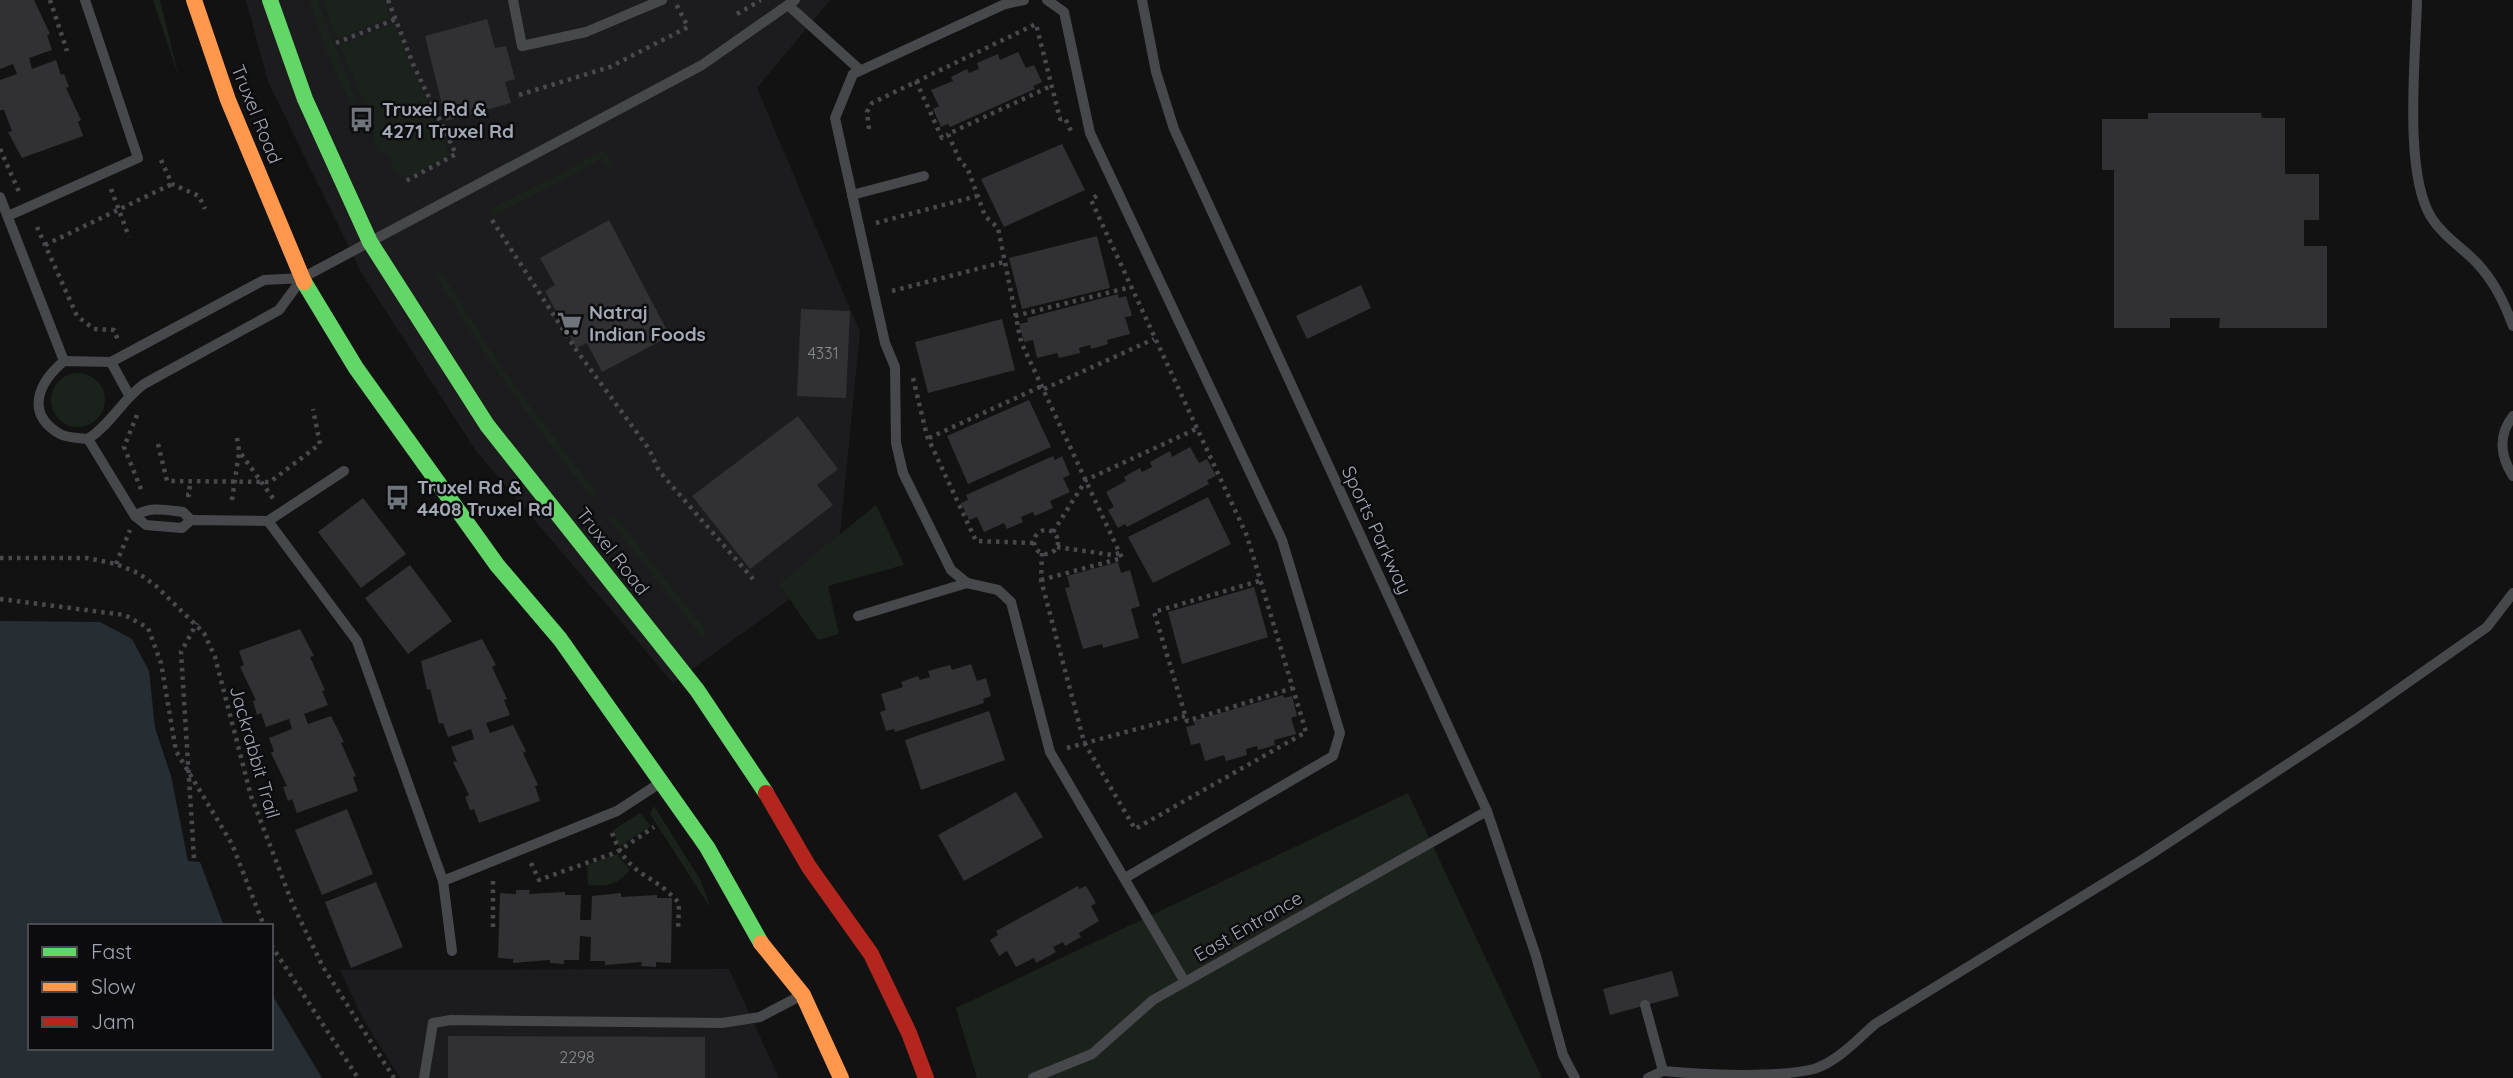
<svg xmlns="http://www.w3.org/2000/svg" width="2513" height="1078" font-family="Quicksand,sans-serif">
  <rect width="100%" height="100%" fill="#121212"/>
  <g fill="#1c1c1e">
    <polygon points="246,0 830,0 757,88 860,332 837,565 673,683 476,451 362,274 268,82"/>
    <polygon points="729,969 779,1078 400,1078 363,1019 340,970"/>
  </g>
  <g fill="#1b211b">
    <polygon points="153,0 160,0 179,78"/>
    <polygon points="309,0 317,0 368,130 365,138 326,50"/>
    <polygon points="324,0 384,0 390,18 336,39"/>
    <polygon points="394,24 450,155 406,178 394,170 388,154 378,151 373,138 375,130 340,45"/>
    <polygon points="602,151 607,154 614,165 607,169 601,159 493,217 490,209"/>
    <path d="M440,269l60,96 96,127 -2,9c-58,-73 -112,-148 -160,-228z"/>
    <circle cx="78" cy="400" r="27"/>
    <polygon points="876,505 904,565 828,586 839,634 818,640 779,584"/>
    <polygon points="606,516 616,517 708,633 702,637"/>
    <polygon points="1408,793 1542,1078 977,1078 956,1008"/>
    <polygon points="654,806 701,881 711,909 650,814"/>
    <polygon points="640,813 651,826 619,847 613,830"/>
    <path d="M617,854l13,16c-13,15 -23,17 -42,15l-1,-20z"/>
  </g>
  <polygon fill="#262e34" points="0,621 100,622 132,639 149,671 155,728 171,776 188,861 200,862 224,926 30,926 30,1048 271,1048 271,993 322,1078 0,1078"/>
  <g fill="#313133">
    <polygon points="0,0 34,0 50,34 47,35 52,50 29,58 32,69 56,60 61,75 64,74 69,87 66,88 81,120 78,122 83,136 22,158 8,132 12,131 4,110 0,110 0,80 17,74 13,64 0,69"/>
    <polygon points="487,19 495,48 506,46 515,79 505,82 511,103 446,121 425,36"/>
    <polygon points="1018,52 1026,68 1034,65 1042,82 1033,86 1035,89 950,127 948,124 941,127 933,109 939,106 931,90 953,81 951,77 967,69 969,73 979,69 977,63 998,54 1000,60"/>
    <polygon points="2148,113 2261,113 2262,118 2285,118 2285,174 2319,174 2319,220 2304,220 2304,246 2327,246 2327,328 2219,328 2220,318 2170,318 2170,328 2114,328 2114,170 2102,170 2102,119 2148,119"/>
    <polygon points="1062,144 1085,190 1004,227 981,179"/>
    <polygon points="609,220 670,336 602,372 587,343 576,348 545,291 555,285 540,258"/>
    <polygon points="1097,236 1110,288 1022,309 1009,258"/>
    <polygon points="1361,285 1371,308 1307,339 1296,316"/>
    <polygon points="1118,294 1119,298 1126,296 1132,316 1125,317 1130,334 1107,340 1108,344 1091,349 1090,345 1079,348 1080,353 1059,358 1057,353 1037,358 1033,340 1024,342 1019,324 1028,322 1027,318"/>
    <polygon points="801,309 850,311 846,398 797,396"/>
    <polygon points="1002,319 1015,370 928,393 915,342"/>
    <polygon points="1029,400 1051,447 968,484 947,436"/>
    <polygon points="798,416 838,469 817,485 833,505 750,569 692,496"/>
    <polygon points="1190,447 1199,463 1207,459 1216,476 1207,480 1209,484 1127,527 1125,524 1118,528 1108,510 1114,507 1106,492 1126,481 1124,477 1140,468 1142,472 1152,467 1150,462 1170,451 1172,457"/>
    <polygon points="1053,456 1055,460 1062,456 1070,475 1063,478 1070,492 1050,501 1053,508 1035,516 1033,512 1021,517 1023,522 1007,529 1004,523 984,532 977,517 969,520 961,503 968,500 966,495"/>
    <polygon points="1208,497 1231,544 1153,583 1128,537"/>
    <polygon points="363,498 406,554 361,588 318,532"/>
    <polygon points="1118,562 1121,573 1130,570 1140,606 1131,609 1139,638 1103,648 1102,644 1083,649 1065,588 1070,587 1067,576"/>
    <polygon points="410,565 452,621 408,654 365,598"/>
    <polygon points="1254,587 1268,637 1182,664 1168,612"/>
    <polygon points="300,629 314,656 310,657 325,690 322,691 328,705 304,714 308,724 331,716 344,742 341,743 356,776 353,777 358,791 297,813 292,799 288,801 283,787 287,786 271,753 274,751 269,738 292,729 289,719 266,727 261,713 257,715 253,701 256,700 240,667 244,665 239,651"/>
    <polygon points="482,639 496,665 492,667 507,699 504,700 510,715 486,723 490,733 513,725 526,751 523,753 538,785 535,786 540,801 479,823 474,809 470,810 465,797 469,795 453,762 457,761 451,747 474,739 471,729 448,737 443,723 439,724 430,689 427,690 421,661"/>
    <polygon points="971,664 977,681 986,678 991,696 983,699 984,703 895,732 894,729 886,731 880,712 886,710 881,694 903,687 901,682 918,676 920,680 930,677 928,671 950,665 952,670"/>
    <polygon points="1283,695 1284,698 1292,696 1297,716 1291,718 1296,734 1274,740 1275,745 1258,750 1257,746 1246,749 1247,755 1226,761 1224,755 1205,761 1200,743 1191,745 1186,727 1195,725 1193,721"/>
    <polygon points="989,711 1005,760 921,790 905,740"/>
    <polygon points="1016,792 1043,837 964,881 938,835"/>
    <polygon points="347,809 373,874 322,895 295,830"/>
    <polygon points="376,882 403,947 351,968 325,902"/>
    <polygon points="1078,886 1079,889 1086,886 1096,903 1091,906 1099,921 1079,933 1081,937 1065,946 1063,942 1053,947 1056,952 1036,963 1034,958 1016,967 1007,951 999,956 990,940 998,935 996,931"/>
    <polygon points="516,890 530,890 529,894 565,892 565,895 581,895 580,920 591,920 592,896 621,893 621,897 657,895 657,898 672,898 671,963 656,962 656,967 641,966 642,962 605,965 605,961 590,961 591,937 580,936 579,960 564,960 564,964 550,963 550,960 513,963 513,959 498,958 500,893 516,894"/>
    <polygon points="1672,971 1679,996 1610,1015 1603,989"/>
    <polygon points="448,1036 705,1037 705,1078 448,1078"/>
  </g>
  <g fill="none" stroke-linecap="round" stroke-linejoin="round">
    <g stroke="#48494d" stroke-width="4.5" stroke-dasharray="3.5 5" stroke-linecap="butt">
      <polyline points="50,0 67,51"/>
      <polyline points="388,0 413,64 456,154 406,181"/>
      <polyline points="737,14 761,0"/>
      <polyline points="336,43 396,19"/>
      <polyline points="916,81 942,138 948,134"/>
      <polyline points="519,95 610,67 688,27 676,4"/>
      <polyline points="869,129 867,112 872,103 1036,24 1060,119 1065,118 1071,131"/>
      <polyline points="0,149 20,194"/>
      <polyline points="161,160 172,184 199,196 205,209"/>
      <polyline points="111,189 129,237"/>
      <polyline points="492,220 577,351 649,449 659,471 753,579"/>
      <polyline points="876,223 977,196"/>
      <polyline points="37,227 77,316 94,329 114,330 118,340"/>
      <polyline points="45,245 172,184"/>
      <polyline points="892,291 1004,262"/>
      <polyline points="1015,316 1131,287"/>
      <polyline points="913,378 927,436 976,541 1034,543"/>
      <polyline points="1044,389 1154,339"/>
      <polyline points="137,415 124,447 143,494"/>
      <polyline points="237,438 239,451 275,501"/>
      <polyline points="929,438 1042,386"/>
      <polyline points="158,444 167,481 270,482 320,444 313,409"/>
      <polyline points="186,495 189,495 190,482"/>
      <polyline points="232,500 239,452"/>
      <circle cx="1046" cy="542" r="12"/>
      <polyline points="1053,532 1086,480 1196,429"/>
      <polyline points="1057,547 1112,555 1120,553"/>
      <polyline points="1042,553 1041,580 1084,742 1135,829 1306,732 1247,536 1091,200 1100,193"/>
      <polyline points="0,558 87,558 116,564 138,573 156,586 204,633 215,657 251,796 293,905 323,967 394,1078"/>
      <polyline points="116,564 130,530"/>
      <polyline points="1041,580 1122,558 1021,342 998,228 985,216 967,167 961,163 948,134 1051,86"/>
      <polyline points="1259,581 1154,612 1187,721 1293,688"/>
      <polyline points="0,599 125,615 148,628 161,663 176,751 232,844 264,926"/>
      <polyline points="1067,748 1185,716"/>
      <path d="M612,833c17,46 38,37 67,70l-1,28"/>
      <polyline points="194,858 181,652 197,623"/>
      <polyline points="531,863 539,880 617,852 654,827"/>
      <polyline points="493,927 493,877"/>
      <polyline points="271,945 358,1078"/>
    </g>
    <g stroke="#46484b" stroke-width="10">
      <polyline points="513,0 522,46 586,32 662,0"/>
      <polyline points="1024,0 1005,4 853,74 835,118 885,343 895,367 896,443 903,473 951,570 967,583 998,590 1011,602 1050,752 1185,982"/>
      <polyline points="1047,0 1064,12 1090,133 1282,540 1340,733 1333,756 1125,878"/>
      <polyline points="1142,0 1156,72 1174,129 1487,811 1536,956 1563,1055 1575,1078"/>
      <path d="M2417,0c-1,55 -14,171 14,217 11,18 30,30 45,45 18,19 28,40 37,64"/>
      <polyline points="788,5 860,70"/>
      <polyline points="852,195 924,176"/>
      <polyline points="0,197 64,361"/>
      <polyline points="8,216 138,158 85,0"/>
      <path d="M301,280l-22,30 -135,74c-22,16 -33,40 -56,55 -9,-1 -21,-1 -28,-5 -36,-21 -21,-52 4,-73l47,1 153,-82 38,-2 400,-213 93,-65"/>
      <polyline points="111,362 129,395"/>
      <path d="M2513,416c-15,19 -13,40 0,60"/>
      <polyline points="88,439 135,516 146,525 182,528 191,520 268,521 357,641 443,881 452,951"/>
      <path d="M135,516c15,-10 30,-6 48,-4l8,8"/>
      <polyline points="268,521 344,471"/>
      <polyline points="858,616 967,583"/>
      <polyline points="443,881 617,811 660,783"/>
      <path d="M1645,1005l18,66c41,4 114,7 151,-2 24,-8 43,-29 61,-45l270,-166 211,-139 131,-92 26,-34"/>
      <polyline points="424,1078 433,1023 451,1020 722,1023 760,1017 802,995"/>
      <polyline points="1033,1078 1092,1054 1153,1000 1487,811"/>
      <polyline points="1648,1078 1663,1071"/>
    </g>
    <g stroke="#63d668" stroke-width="16">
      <polyline points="270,0 305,99 370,242 487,425 697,690 766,793"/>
      <polyline points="304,282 356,368 497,565 560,639 707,847 761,943"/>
    </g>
    <g stroke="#ff974d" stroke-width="16">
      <polyline points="194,0 228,100 304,282"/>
      <polyline points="761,943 803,995 841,1078"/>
    </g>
    <polyline stroke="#b3261e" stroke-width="16" points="766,793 809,867 871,954 909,1033 926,1078"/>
  </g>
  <defs>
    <symbol id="bus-bare" viewBox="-9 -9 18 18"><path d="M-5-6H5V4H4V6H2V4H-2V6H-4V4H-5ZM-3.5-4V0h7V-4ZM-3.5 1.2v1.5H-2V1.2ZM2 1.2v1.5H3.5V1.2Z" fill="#70747b" stroke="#0c0c0e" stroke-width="2.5" paint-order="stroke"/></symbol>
    <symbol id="supermarket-bare" viewBox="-9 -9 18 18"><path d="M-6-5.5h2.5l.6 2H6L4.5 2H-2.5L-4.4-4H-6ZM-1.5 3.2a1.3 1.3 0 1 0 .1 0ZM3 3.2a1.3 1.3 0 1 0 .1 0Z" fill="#70747b" stroke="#0c0c0e" stroke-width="2.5" paint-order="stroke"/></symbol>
  </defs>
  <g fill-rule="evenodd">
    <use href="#bus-bare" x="344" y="102" width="35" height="35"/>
    <use href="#supermarket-bare" x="552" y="306" width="35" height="35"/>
    <use href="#bus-bare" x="380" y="480" width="35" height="35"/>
  </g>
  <g text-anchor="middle" stroke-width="5" stroke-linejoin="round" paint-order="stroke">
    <g font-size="16" fill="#868b94">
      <text x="823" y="359">4331</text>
      <text x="577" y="1063">2298</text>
    </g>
    <g font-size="19" font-weight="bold" fill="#a3a9b4" stroke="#0c0c0e" text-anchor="start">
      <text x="382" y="116">Truxel Rd &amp;<tspan x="382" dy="22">4271 Truxel Rd</tspan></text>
      <text x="589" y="319">Natraj<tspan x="589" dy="22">Indian Foods</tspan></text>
      <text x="417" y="494">Truxel Rd &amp;<tspan x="417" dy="22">4408 Truxel Rd</tspan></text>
    </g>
    <g font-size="19" fill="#a3a9b4" stroke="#0c0c0e">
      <text transform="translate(257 114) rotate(68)" y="7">Truxel Road</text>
      <text transform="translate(1377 530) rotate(65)" y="7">Sports Parkway</text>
      <text transform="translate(613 551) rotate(52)" y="7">Truxel Road</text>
      <text transform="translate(255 752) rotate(74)" y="7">Jackrabbit Trail</text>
      <text transform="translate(1248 926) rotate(-30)" y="7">East Entrance</text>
    </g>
  </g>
  <rect x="28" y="924" width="245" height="126" fill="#0c0c0e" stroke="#484b50" stroke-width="2"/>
  <rect x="42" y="947" width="35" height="10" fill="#63d668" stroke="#484b50" stroke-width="2"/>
  <text x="91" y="959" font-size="21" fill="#a3a9b4">Fast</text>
  <rect x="42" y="982" width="35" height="10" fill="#ff974d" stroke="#484b50" stroke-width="2"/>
  <text x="91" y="994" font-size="21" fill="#a3a9b4">Slow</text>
  <rect x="42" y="1017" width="35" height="10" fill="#b3261e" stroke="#484b50" stroke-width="2"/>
  <text x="91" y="1029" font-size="21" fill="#a3a9b4">Jam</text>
</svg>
